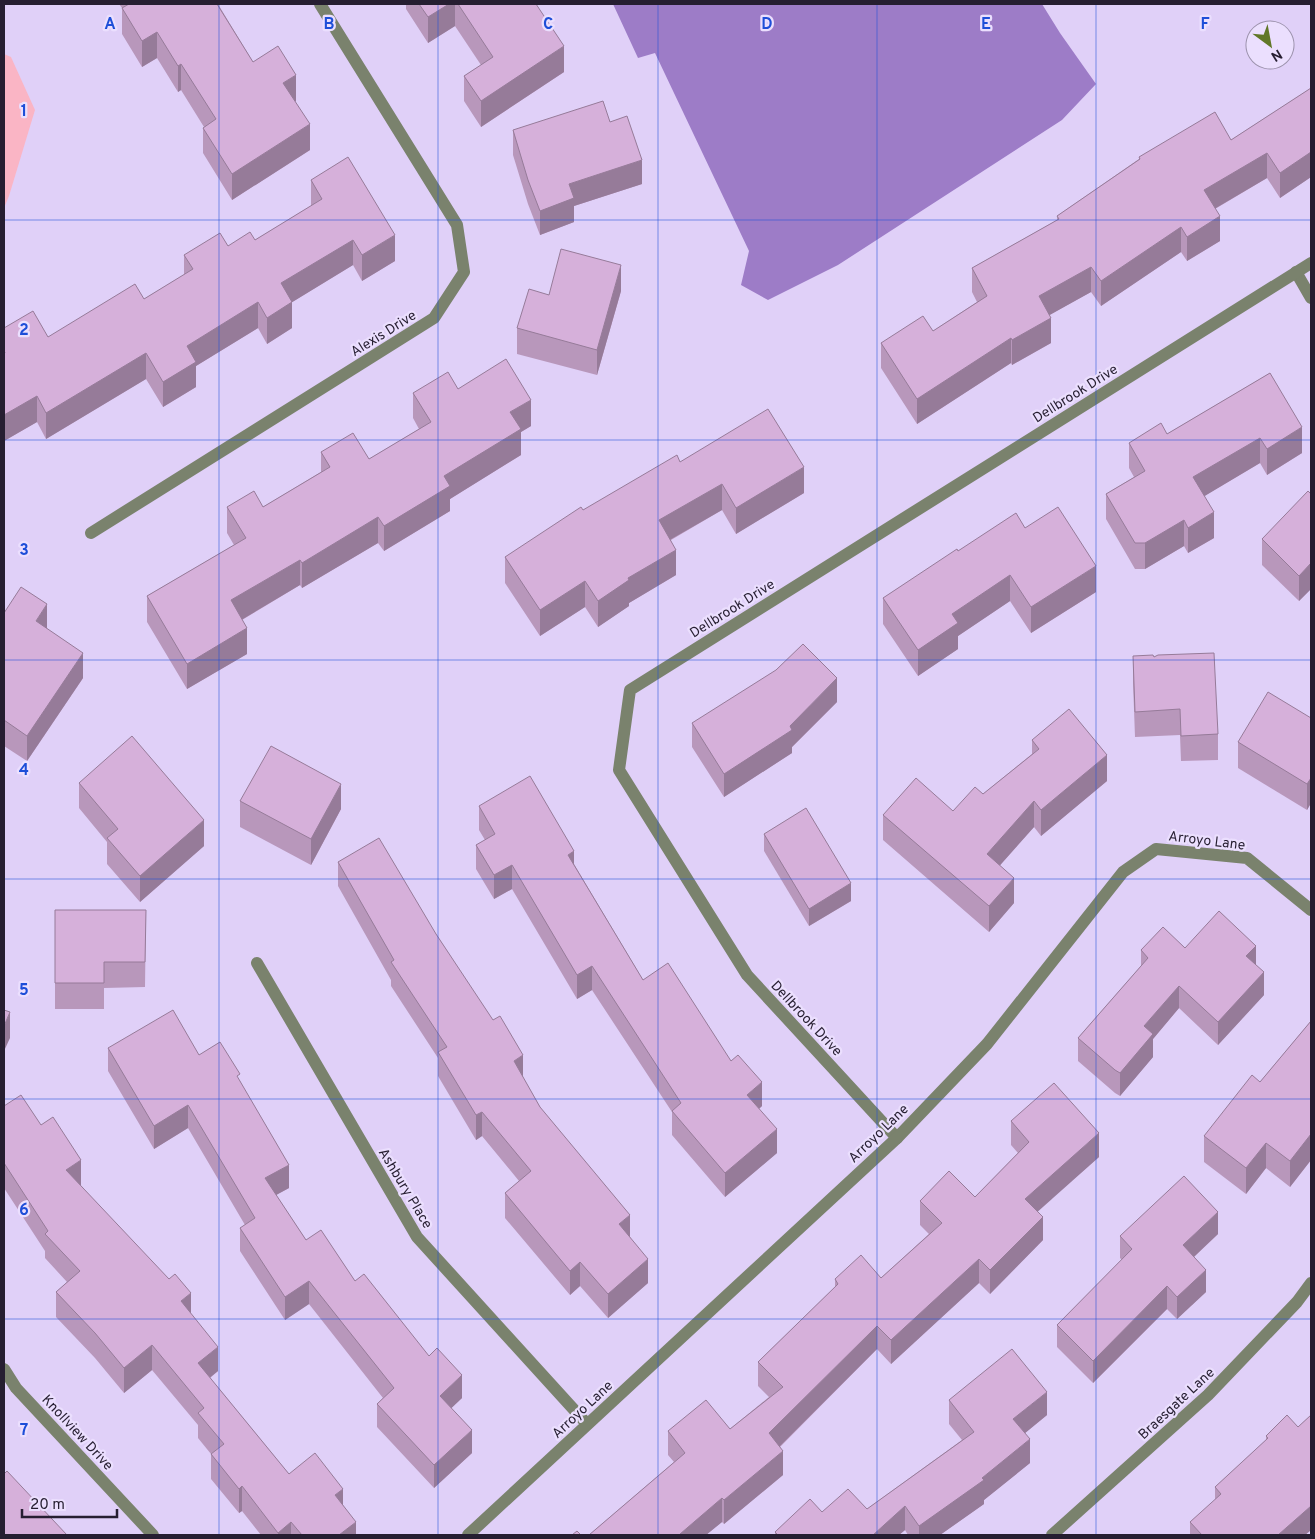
<svg xmlns="http://www.w3.org/2000/svg" width="1315" height="1539" font-family="Overpass,sans-serif">
  <rect width="100%" height="100%" fill="#e0d0f8"/>
  <polygon fill="#fab5c5" points="4,54 11,57 35,110 9,196 4,208"/>
  <polygon fill="#9d7cc7" points="613,4 1042,4 1060,33 1096,84 1062,120 838,265 768,300 741,285 749,251 655,53 638,58"/>
  <g fill="none" stroke-linecap="round" stroke-linejoin="round">
    <g stroke="#7a826d" stroke-width="12">
      <polyline points="1296,272 1311,298"/>
      <polyline points="91,533 434,318 464,272 457,225 320,4"/>
      <polyline points="257,963 417,1237 587,1424"/>
      <polyline points="897,1138 747,975 619,770 630,690 1311,263"/>
      <polyline points="4,1369 16,1388 153,1535"/>
      <polyline points="468,1535 897,1138 987,1044 1123,872 1156,849 1247,858 1311,910"/>
      <polyline points="1052,1535 1208,1395 1297,1302 1311,1283"/>
    </g>
  </g>
  <g fill="#b897bb">
    <polygon points="119,4 219,4 218,4 253,62 296,101 295,102 310,150 232,200 203,153 203,128 204,127 181,90 178,92 157,58 142,67 122,34 122,8"/>
    <polygon points="406,4 536,4 564,72 481,127 464,101 464,76 481,65 455,26 428,43 406,9"/>
    <polygon points="1311,88 1311,177 1280,198 1267,178 1215,209 1220,241 1187,261 1181,252 1101,306 1091,292 1049,315 1051,343 1012,365 1011,363 917,424 881,368 881,343 933,331 977,302 972,292 972,268 1057,220 1057,216 1139,159 1139,157 1231,140"/>
    <polygon points="610,122 642,184 574,206 574,222 540,235 528,204 513,155 513,130"/>
    <polygon points="311,180 395,261 362,281 353,265 292,302 292,328 267,344 258,328 196,366 196,387 163,407 146,379 46,439 37,422 4,441 4,328 48,337 144,299 184,275 184,255 255,240 311,206"/>
    <polygon points="621,291 597,375 517,354 517,328 549,295"/>
    <polygon points="1270,373 1302,453 1267,475 1260,463 1204,496 1214,538 1188,553 1184,546 1145,569 1135,569 1106,519 1106,494 1134,477 1129,468 1129,443 1167,434"/>
    <polygon points="458,389 531,426 521,432 521,455 450,499 450,511 384,551 378,543 302,588 300,585 242,620 247,654 187,689 147,622 147,596 234,545 227,533 227,507 263,507 321,472 321,452 369,459 419,429 413,418 413,393"/>
    <polygon points="680,462 804,493 736,534 722,510 671,540 676,575 629,603 629,606 598,627 585,607 540,636 505,583 505,557 583,510"/>
    <polygon points="1311,494 1311,589 1299,601 1262,565 1262,539"/>
    <polygon points="1025,528 1096,592 1031,633 1010,601 958,636 958,649 918,676 883,624 883,598 958,551"/>
    <polygon points="4,613 47,628 83,678 27,761 4,746"/>
    <polygon points="1133,656 1218,734 1218,760 1181,761 1180,735 1135,737 1133,682"/>
    <polygon points="837,702 792,747 792,753 724,797 692,747 692,723"/>
    <polygon points="1311,718 1311,803 1307,810 1238,768 1238,742"/>
    <polygon points="1032,740 1107,781 1041,836 1034,827 1000,865 1014,903 989,932 883,840 883,815 953,811 983,794 1032,754"/>
    <polygon points="79,783 204,846 140,902 107,864 107,842 79,808"/>
    <polygon points="240,801 341,809 311,865 240,827"/>
    <polygon points="479,806 574,864 643,980 731,1061 762,1106 759,1109 777,1153 725,1197 672,1135 672,1112 592,990 577,999 512,889 494,899 476,869 476,845 485,840 479,830"/>
    <polygon points="764,834 851,901 809,926 764,851"/>
    <polygon points="338,862 436,934 523,1078 540,1107 630,1237 648,1283 608,1318 580,1286 570,1295 505,1218 505,1193 519,1181 482,1136 476,1140 438,1076 438,1058 391,986 391,980 338,886"/>
    <polygon points="55,910 146,910 145,987 104,988 104,1009 55,1009"/>
    <polygon points="1185,948 1256,965 1264,995 1218,1045 1179,1008 1153,1039 1153,1057 1120,1096 1115,1093 1078,1061 1078,1038 1141,966 1141,950"/>
    <polygon points="1311,1021 1311,1160 1290,1187 1266,1168 1246,1194 1204,1162 1204,1136 1260,1082"/>
    <polygon points="108,1048 199,1055 240,1081 289,1188 276,1195 306,1240 355,1281 462,1398 451,1408 472,1453 434,1488 377,1427 377,1404 383,1398 309,1304 285,1320 240,1251 240,1228 245,1225 188,1128 154,1149 108,1071"/>
    <polygon points="4,1106 41,1125 81,1185 80,1185 191,1315 218,1371 210,1378 289,1474 343,1505 356,1535 261,1535 242,1511 239,1513 211,1479 211,1454 198,1438 198,1425 152,1370 124,1393 95,1358 56,1317 56,1292 67,1282 45,1258 45,1251 4,1188"/>
    <polygon points="1011,1121 1099,1157 1037,1211 1043,1240 990,1294 979,1283 891,1364 877,1349 780,1447 783,1475 724,1524 722,1522 706,1535 589,1535 674,1462 668,1455 668,1431 730,1429 769,1397 758,1386 758,1362 835,1287 835,1279 881,1278 929,1234 920,1225 920,1201 975,1197 1018,1153 1011,1145"/>
    <polygon points="1218,1234 1194,1257 1206,1292 1177,1319 1167,1309 1093,1383 1057,1347 1057,1325 1122,1260 1120,1258 1120,1236"/>
    <polygon points="949,1400 1047,1415 1025,1433 1030,1463 984,1500 984,1504 940,1535 908,1535 905,1530 899,1535 775,1535 775,1532 822,1512 867,1509 962,1440 949,1424"/>
    <polygon points="1311,1415 1311,1530 1305,1535 1190,1535 1190,1522 1215,1501 1215,1487 1266,1440 1266,1436 1298,1427"/>
  </g>
  <g fill="#967b99">
    <polygon points="449,4 455,4 455,26 428,43 428,17"/>
    <polygon points="157,32 157,58 142,67 142,41"/>
    <polygon points="564,46 564,72 481,127 481,101"/>
    <polygon points="181,64 181,90 178,92 178,66"/>
    <polygon points="296,75 296,101 283,109 283,83"/>
    <polygon points="310,124 310,150 232,200 232,174"/>
    <polygon points="1311,152 1311,177 1280,198 1280,173"/>
    <polygon points="1267,153 1267,178 1204,215 1204,190"/>
    <polygon points="642,160 642,184 574,206 574,222 540,235 540,211 569,184"/>
    <polygon points="1220,216 1220,241 1187,261 1187,237"/>
    <polygon points="1181,227 1181,252 1101,306 1101,281"/>
    <polygon points="395,235 395,261 362,281 362,255"/>
    <polygon points="353,240 353,265 281,309 281,283"/>
    <polygon points="621,265 621,291 597,375 597,350"/>
    <polygon points="1091,267 1091,292 1039,321 1039,296"/>
    <polygon points="258,302 258,328 196,366 196,387 163,407 163,382 187,346"/>
    <polygon points="292,302 292,328 267,344 267,318"/>
    <polygon points="1051,318 1051,343 1012,365 1012,340"/>
    <polygon points="1011,338 1011,363 917,424 917,399"/>
    <polygon points="146,353 146,379 46,439 46,413"/>
    <polygon points="37,396 37,422 4,441 4,415"/>
    <polygon points="531,400 531,426 521,432 521,455 450,499 450,511 384,551 384,526 444,476 510,412"/>
    <polygon points="1302,427 1302,453 1267,475 1267,449"/>
    <polygon points="1260,438 1260,463 1193,503 1193,477"/>
    <polygon points="804,467 804,493 736,534 736,508"/>
    <polygon points="722,484 722,510 659,546 659,520"/>
    <polygon points="1214,512 1214,538 1188,553 1188,528"/>
    <polygon points="378,517 378,543 302,588 302,563"/>
    <polygon points="1184,520 1184,546 1145,569 1145,543"/>
    <polygon points="676,550 676,575 629,603 629,606 598,627 598,601 628,578"/>
    <polygon points="300,560 300,585 231,626 231,600"/>
    <polygon points="1311,563 1311,589 1299,601 1299,576"/>
    <polygon points="1096,566 1096,592 1031,633 1031,607"/>
    <polygon points="1010,575 1010,601 958,636 958,649 918,676 918,650 952,614"/>
    <polygon points="585,581 585,607 540,636 540,610"/>
    <polygon points="47,604 47,630 36,621"/>
    <polygon points="247,628 247,654 187,689 187,664"/>
    <polygon points="83,653 83,678 27,761 27,736"/>
    <polygon points="837,678 837,702 792,747 792,753 724,797 724,774 790,726"/>
    <polygon points="1107,755 1107,781 1041,836 1041,810"/>
    <polygon points="1311,778 1311,803 1307,810 1307,784"/>
    <polygon points="341,784 341,809 311,865 311,839"/>
    <polygon points="1034,801 1034,827 987,880 987,854"/>
    <polygon points="204,820 204,846 140,902 140,876"/>
    <polygon points="574,851 574,876 568,855"/>
    <polygon points="512,865 512,889 494,899 494,875"/>
    <polygon points="1014,878 1014,903 989,932 989,906"/>
    <polygon points="851,883 851,901 809,926 809,909"/>
    <polygon points="1256,946 1256,968 1246,956"/>
    <polygon points="592,966 592,990 577,999 577,975"/>
    <polygon points="1264,972 1264,995 1218,1045 1218,1022"/>
    <polygon points="1179,986 1179,1008 1153,1039 1153,1057 1120,1096 1120,1073 1144,1026"/>
    <polygon points="10,1012 10,1038 4,1051 4,1026"/>
    <polygon points="523,1055 523,1080 514,1061"/>
    <polygon points="762,1082 762,1106 747,1119 747,1095"/>
    <polygon points="188,1105 188,1128 154,1149 154,1126"/>
    <polygon points="482,1112 482,1136 476,1140 476,1115"/>
    <polygon points="777,1129 777,1153 725,1197 725,1173"/>
    <polygon points="1099,1133 1099,1157 1025,1223 1025,1199"/>
    <polygon points="1311,1134 1311,1160 1290,1187 1290,1161"/>
    <polygon points="1266,1143 1266,1168 1246,1194 1246,1168"/>
    <polygon points="81,1160 81,1185 66,1195 66,1170"/>
    <polygon points="289,1165 289,1188 265,1201 265,1178"/>
    <polygon points="1218,1212 1218,1234 1183,1267 1183,1245"/>
    <polygon points="630,1215 630,1239 619,1224"/>
    <polygon points="1043,1217 1043,1240 990,1294 990,1270"/>
    <polygon points="648,1259 648,1283 608,1318 608,1294"/>
    <polygon points="979,1259 979,1283 891,1364 891,1340"/>
    <polygon points="580,1262 580,1286 570,1295 570,1271"/>
    <polygon points="1206,1270 1206,1292 1177,1319 1177,1297"/>
    <polygon points="309,1281 309,1304 285,1320 285,1297"/>
    <polygon points="1167,1286 1167,1309 1093,1383 1093,1361"/>
    <polygon points="191,1293 191,1318 181,1301"/>
    <polygon points="877,1326 877,1349 769,1457 769,1433"/>
    <polygon points="152,1345 152,1370 124,1393 124,1368"/>
    <polygon points="218,1347 218,1371 198,1387 198,1363"/>
    <polygon points="462,1375 462,1398 440,1419 440,1396"/>
    <polygon points="1047,1392 1047,1415 1013,1443 1013,1419"/>
    <polygon points="472,1430 472,1453 434,1488 434,1465"/>
    <polygon points="1030,1439 1030,1463 984,1500 984,1504 940,1535 919,1535 919,1526 982,1478"/>
    <polygon points="783,1451 783,1475 724,1524 724,1500"/>
    <polygon points="242,1486 242,1511 239,1513 239,1489"/>
    <polygon points="343,1489 343,1513 335,1495"/>
    <polygon points="722,1498 722,1522 706,1535 680,1535 680,1534"/>
    <polygon points="905,1506 905,1530 899,1535 873,1535"/>
    <polygon points="1311,1506 1311,1530 1305,1535 1278,1535"/>
    <polygon points="291,1522 291,1535 278,1535 278,1533"/>
    <polygon points="356,1522 356,1535 339,1535"/>
  </g>
  <g fill="#d6b0da" stroke="#967b99">
    <polygon points="129,4 217,4 253,62 278,46 296,75 283,83 310,124 232,174 203,128 216,119 181,64 178,66 157,32 142,41 122,8"/>
    <polygon points="419,4 449,4 428,17"/>
    <polygon points="458,4 536,4 564,46 481,101 464,76 493,57"/>
    <polygon points="1311,88 1311,152 1280,173 1267,153 1204,190 1220,216 1187,237 1181,227 1101,281 1091,267 1039,296 1051,318 1012,340 1011,338 917,399 881,343 923,316 933,331 987,296 972,268 1059,219 1057,216 1140,159 1139,157 1215,112 1231,140"/>
    <polygon points="603,101 610,122 627,116 642,160 569,184 574,198 540,211 528,180 513,130"/>
    <polygon points="348,157 395,235 362,255 353,240 281,283 292,302 267,318 258,302 187,346 196,362 163,382 146,353 46,413 37,396 4,415 4,354 5,353 4,350 4,328 33,311 48,337 135,284 144,299 193,269 184,255 220,233 228,246 250,232 255,240 322,199 311,180"/>
    <polygon points="561,249 621,265 597,350 517,328 529,289 549,295"/>
    <polygon points="506,359 531,400 510,412 521,429 444,476 450,486 384,526 378,517 302,563 300,560 231,600 247,628 187,664 147,596 246,538 227,507 254,491 263,507 330,467 321,452 353,433 369,459 431,422 413,393 448,372 458,389"/>
    <polygon points="1270,373 1302,427 1267,449 1260,438 1193,477 1214,512 1188,528 1184,520 1145,543 1135,543 1106,494 1145,471 1129,443 1161,423 1167,434"/>
    <polygon points="768,409 804,467 736,508 722,484 659,520 676,550 628,578 629,580 598,601 585,581 540,610 505,557 581,507 583,510 677,455 680,462"/>
    <polygon points="1308,491 1311,494 1311,563 1299,576 1262,539"/>
    <polygon points="1058,507 1096,566 1031,607 1010,575 952,614 958,623 918,650 883,598 957,549 958,551 1016,513 1025,528"/>
    <polygon points="21,587 47,604 36,621 83,653 27,736 4,720 4,613"/>
    <polygon points="803,644 837,678 790,726 792,730 724,774 692,723 776,670"/>
    <polygon points="1214,653 1218,734 1181,736 1180,709 1135,712 1133,656 1153,655 1154,657 1158,655"/>
    <polygon points="1268,692 1311,718 1311,778 1307,784 1238,742"/>
    <polygon points="1069,709 1107,755 1041,810 1034,801 987,854 1014,878 989,906 883,815 916,778 953,811 975,787 983,794 1039,749 1032,740"/>
    <polygon points="132,736 204,820 140,876 107,838 118,829 79,783"/>
    <polygon points="271,746 341,784 311,839 240,801"/>
    <polygon points="530,776 574,851 568,855 643,980 668,963 731,1061 738,1055 762,1082 747,1095 777,1129 725,1173 672,1111 681,1103 592,966 577,975 512,865 494,875 476,845 495,834 479,806"/>
    <polygon points="806,808 851,883 809,909 764,834"/>
    <polygon points="379,838 436,934 493,1020 500,1016 523,1055 514,1061 540,1107 630,1215 619,1224 648,1259 608,1294 580,1262 570,1271 505,1193 531,1171 482,1112 476,1115 438,1052 447,1047 391,962 394,960 338,862"/>
    <polygon points="55,910 146,910 145,962 104,962 104,983 55,983"/>
    <polygon points="1219,911 1256,946 1246,956 1264,972 1218,1022 1179,986 1144,1026 1153,1034 1120,1073 1115,1070 1078,1038 1148,958 1141,950 1163,927 1185,948"/>
    <polygon points="4,1010 10,1012 4,1026"/>
    <polygon points="173,1010 199,1055 220,1042 240,1074 237,1076 289,1165 265,1178 306,1240 321,1230 355,1281 364,1274 429,1356 437,1348 462,1375 440,1396 472,1430 434,1465 377,1404 394,1388 309,1281 285,1297 240,1228 255,1218 188,1105 154,1126 108,1048"/>
    <polygon points="1311,1021 1311,1134 1290,1161 1266,1143 1246,1168 1204,1136 1252,1075 1260,1082"/>
    <polygon points="1054,1083 1099,1133 1025,1199 1043,1217 990,1270 979,1259 891,1340 877,1326 769,1433 783,1451 724,1500 722,1498 680,1534 681,1535 589,1535 685,1453 668,1431 706,1400 730,1429 783,1387 758,1362 838,1284 835,1279 861,1255 881,1278 942,1223 920,1201 949,1171 975,1197 1029,1142 1011,1121"/>
    <polygon points="21,1095 41,1125 53,1117 81,1160 66,1170 169,1279 175,1274 191,1293 181,1301 218,1347 198,1363 289,1474 315,1453 343,1489 335,1495 356,1522 339,1535 302,1535 291,1522 278,1533 242,1486 239,1489 211,1454 224,1444 198,1413 204,1408 152,1345 124,1368 95,1333 56,1292 80,1271 45,1234 48,1231 4,1163 4,1106"/>
    <polygon points="1184,1176 1218,1212 1183,1245 1206,1270 1177,1297 1167,1286 1093,1361 1057,1325 1132,1249 1120,1236"/>
    <polygon points="1012,1349 1047,1392 1013,1419 1030,1439 982,1478 984,1480 919,1526 905,1506 873,1535 778,1535 775,1532 810,1499 822,1512 848,1489 867,1509 974,1432 949,1400"/>
    <polygon points="1287,1415 1298,1427 1311,1415 1311,1506 1278,1535 1202,1535 1190,1522 1221,1494 1215,1487 1268,1438 1266,1436"/>
    <polygon points="7,1471 67,1535 4,1535 4,1474"/>
    <polygon points="577,1531 581,1535 572,1535"/>
  </g>
  <path fill="none" stroke="#1d4ed8" stroke-width="1" stroke-opacity="0.55" d="M219,4v1531M438,4v1531M658,4v1531M877,4v1531M1096,4v1531M4,220h1307M4,440h1307M4,660h1307M4,879h1307M4,1099h1307M4,1319h1307"/>
  <g text-anchor="middle" stroke-width="4.5" stroke-linejoin="round" paint-order="stroke">
    <g font-size="14" fill="#261e31" stroke="#ebdffe">
      <text transform="translate(383 333) rotate(-32)" y="5">Alexis Drive</text>
      <text transform="translate(1075 393) rotate(-32)" y="5">Dellbrook Drive</text>
      <text transform="translate(732 608) rotate(-32)" y="5">Dellbrook Drive</text>
      <text transform="translate(1207 840) rotate(7)" y="5">Arroyo Lane</text>
      <text transform="translate(807 1018) rotate(47)" y="5">Dellbrook Drive</text>
      <text transform="translate(878 1133) rotate(-44)" y="5">Arroyo Lane</text>
      <text transform="translate(406 1188) rotate(59)" y="5">Ashbury Place</text>
      <text transform="translate(1176 1403) rotate(-43)" y="5">Braesgate Lane</text>
      <text transform="translate(582 1409) rotate(-43)" y="5">Arroyo Lane</text>
      <text transform="translate(78 1432) rotate(47)" y="5">Knollview Drive</text>
    </g>
  </g>
  <g font-size="16" text-anchor="middle" font-weight="bold" fill="#1d4ed8" stroke="#ebdffe" stroke-width="4.5" stroke-linejoin="round" paint-order="stroke">
    <text x="110" y="29">A</text>
    <text x="329" y="29">B</text>
    <text x="548" y="29">C</text>
    <text x="767" y="29">D</text>
    <text x="986" y="29">E</text>
    <text x="1205" y="29">F</text>
    <text x="24" y="116">1</text>
    <text x="24" y="335">2</text>
    <text x="24" y="555">3</text>
    <text x="24" y="775">4</text>
    <text x="24" y="995">5</text>
    <text x="24" y="1215">6</text>
    <text x="24" y="1435">7</text>
  </g>
  <rect width="1315" height="1539" fill="none" stroke="#261e31" stroke-width="10"/>
  <g transform="translate(1270 45) rotate(148)"><circle r="24" fill="#ebdffe" stroke="#9c92ac"/>
  <path d="M0-4L9 19L0 12L-9 19Z" fill="#617728"/>
  <text y="-8" font-size="14" font-weight="bold" text-anchor="middle" fill="#261e31">N</text>
  </g>
  <path d="M22 1509v8h95v-8" fill="none" stroke="#261e31" stroke-width="2.5"/>
  <text x="30" y="1509" font-size="15" fill="#261e31" stroke="#ebdffe" stroke-width="4" paint-order="stroke">20 m</text>
</svg>
